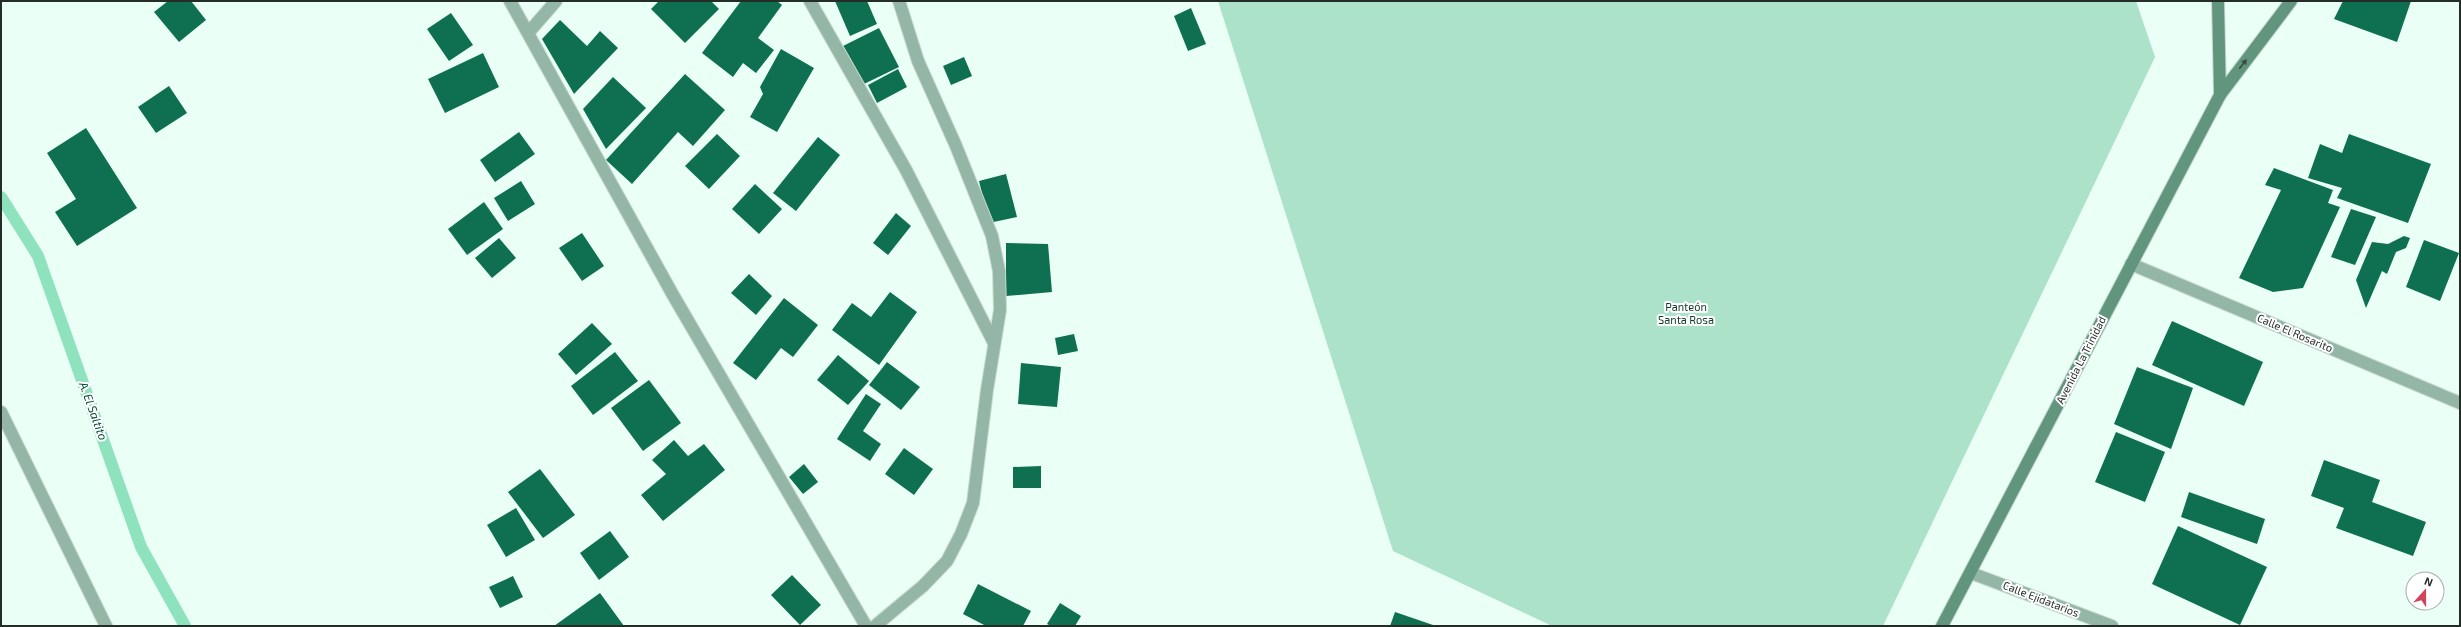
<svg xmlns="http://www.w3.org/2000/svg" width="2461" height="627" font-family="'Exo 2',sans-serif">
  <rect width="100%" height="100%" fill="#eafff5"/>
  <polygon fill="#ace2c9" points="1218,1 2136,1 2155,57 1883,626 1552,626 1393,551"/>
  <g fill="none" stroke-linecap="round" stroke-linejoin="round">
    <polyline stroke="#8ee2be" stroke-width="12" points="1,197 38,256 141,547 185,626"/>
  </g>
  <g fill="#0e7051">
    <polygon points="168,1 191,1 206,20 179,42 154,12"/>
    <polygon points="659,1 711,1 719,9 685,43 651,9"/>
    <polygon points="741,1 777,1 782,5 758,38 774,50 756,73 743,63 733,77 702,53"/>
    <polygon points="835,1 867,1 877,24 850,36"/>
    <polygon points="2343,1 2411,1 2397,42 2334,19"/>
    <polygon points="1191,8 1206,44 1188,51 1174,16"/>
    <polygon points="451,13 473,45 449,61 427,29"/>
    <polygon points="560,20 587,46 600,31 618,48 574,94 542,39"/>
    <polygon points="879,28 899,67 864,84 843,46"/>
    <polygon points="781,49 814,68 777,132 750,117 763,94 760,87"/>
    <polygon points="483,53 499,87 445,113 428,79"/>
    <polygon points="964,57 972,76 951,85 943,66"/>
    <polygon points="898,69 907,87 877,103 868,85"/>
    <polygon points="685,74 725,110 693,146 678,132 632,184 606,160"/>
    <polygon points="613,77 646,108 606,149 583,109"/>
    <polygon points="169,86 187,113 156,133 138,107"/>
    <polygon points="86,128 137,208 77,246 55,212 76,199 47,153"/>
    <polygon points="519,132 535,154 495,182 480,160"/>
    <polygon points="717,134 740,156 709,189 685,166"/>
    <polygon points="2349,134 2431,164 2408,223 2337,198 2342,188 2308,178 2320,144 2342,153"/>
    <polygon points="818,137 840,155 796,211 773,193"/>
    <polygon points="2274,168 2333,190 2328,203 2340,207 2303,288 2273,292 2239,278 2281,190 2265,185"/>
    <polygon points="1006,174 1017,217 989,223 979,181"/>
    <polygon points="521,181 535,204 508,221 494,198"/>
    <polygon points="755,184 782,209 759,234 732,209"/>
    <polygon points="484,202 503,229 467,255 448,229"/>
    <polygon points="2351,209 2376,217 2355,265 2331,257"/>
    <polygon points="896,213 911,226 888,255 873,243"/>
    <polygon points="582,233 604,266 582,281 559,248"/>
    <polygon points="2404,236 2410,238 2406,248 2396,252 2387,274 2382,271 2366,308 2356,280 2372,242 2388,244"/>
    <polygon points="499,238 516,258 492,278 475,258"/>
    <polygon points="2424,240 2459,253 2440,301 2406,287"/>
    <polygon points="1006,243 1048,244 1052,292 1006,296"/>
    <polygon points="749,274 772,296 756,315 731,293"/>
    <polygon points="890,292 917,312 879,365 832,330 852,303 871,317"/>
    <polygon points="784,298 818,325 793,357 781,348 756,380 733,363"/>
    <polygon points="2172,321 2263,362 2244,406 2152,365"/>
    <polygon points="592,323 612,344 576,375 558,354"/>
    <polygon points="1074,334 1078,351 1058,355 1055,338"/>
    <polygon points="615,352 638,381 593,415 571,386"/>
    <polygon points="838,355 869,381 848,405 817,380"/>
    <polygon points="887,362 920,387 901,410 869,385"/>
    <polygon points="1021,363 1061,367 1057,407 1018,404"/>
    <polygon points="2137,367 2193,388 2171,449 2114,424"/>
    <polygon points="649,380 681,423 643,451 611,408"/>
    <polygon points="866,394 881,404 863,431 881,444 870,461 837,439"/>
    <polygon points="2116,432 2165,452 2145,502 2095,482"/>
    <polygon points="674,440 688,456 704,444 725,470 663,521 641,495 666,474 652,460"/>
    <polygon points="904,448 933,469 914,495 885,474"/>
    <polygon points="2324,460 2380,480 2372,502 2426,522 2413,556 2336,528 2344,508 2311,496"/>
    <polygon points="804,464 818,482 803,494 789,477"/>
    <polygon points="1041,466 1041,488 1013,488 1013,467"/>
    <polygon points="540,469 575,515 543,538 508,492"/>
    <polygon points="2189,492 2265,519 2257,544 2181,517"/>
    <polygon points="516,508 535,540 506,557 487,525"/>
    <polygon points="2178,526 2267,567 2240,625 2152,584"/>
    <polygon points="610,531 629,557 599,580 580,553"/>
    <polygon points="792,575 821,605 800,625 771,595"/>
    <polygon points="513,576 523,597 500,608 489,587"/>
    <polygon points="978,584 1031,611 1023,626 986,626 963,614"/>
    <polygon points="600,593 624,626 554,626"/>
    <polygon points="1060,603 1081,616 1075,626 1051,626 1047,624"/>
    <polygon points="1395,612 1436,626 1390,626"/>
  </g>
  <g fill="none" stroke-linecap="round" stroke-linejoin="round">
    <defs>
      <g id="street">
        <polyline points="510,1 673,295 866,626"/>
        <polyline points="810,1 906,170 994,343"/>
        <polyline points="529,32 556,1"/>
        <polyline points="2131,264 2460,403"/>
        <polyline points="1,412 106,626"/>
        <polyline points="1971,573 2112,626"/>
        <polyline points="875,626 923,586 947,561 961,534 973,503 987,390 1000,310 999,271 992,236 956,146 918,61 899,1"/>
      </g>
      <g id="secondary">
        <polyline points="2218,1 2220,95"/>
        <polyline points="1942,626 2220,95 2291,1"/>
      </g>
    </defs>
    <use href="#street" stroke="#c7d9d0" stroke-width="14"/>
    <use href="#secondary" stroke="#c7d9d0" stroke-width="14"/>
    <use href="#street" stroke="#94b6a6" stroke-width="12"/>
    <use href="#secondary" stroke="#61957e" stroke-width="12"/>
  </g>
  <defs><path id="oneway-solid" d="M-6-.8H1V-3.2L6.5 0L1 3.2V.8H-6Z"/></defs>
  <use fill="#374c42" href="#oneway-solid" transform="translate(2243 64) rotate(-52)"/>
  <g text-anchor="middle" stroke-width="4" stroke-linejoin="round" paint-order="stroke">
    <g font-size="11" fill="#123829" stroke="#fff">
      <text x="1686" y="311">Panteón<tspan x="1686" dy="13">Santa Rosa</tspan></text>
    </g>
    <g font-size="11" fill="#252d29" stroke="#fff">
      <text transform="translate(2295 333) rotate(23)" y="4">Calle El Rosarito</text>
      <text transform="translate(2081 360) rotate(-63)" y="4">Avenida La Trinidad</text>
      <text transform="translate(2041 599) rotate(21)" y="4">Calle Ejidatarios</text>
    </g>
    <g font-size="12" font-style="italic" fill="#054e37" stroke="#fff">
      <text transform="translate(93 411) rotate(70)" y="4">A. El Saltito</text>
    </g>
  </g>
  <rect width="2461" height="627" fill="none" stroke="#252d29" stroke-width="4"/>
  <g transform="translate(2425 591) rotate(21)"><circle r="19" fill="#ffffff" stroke="#a8aba9"/>
  <path d="M0-3L7 15L0 10L-7 15Z" fill="#d3425b"/>
  <text y="-6" font-size="11" font-weight="bold" text-anchor="middle" fill="#252d29">N</text>
  </g>
</svg>
